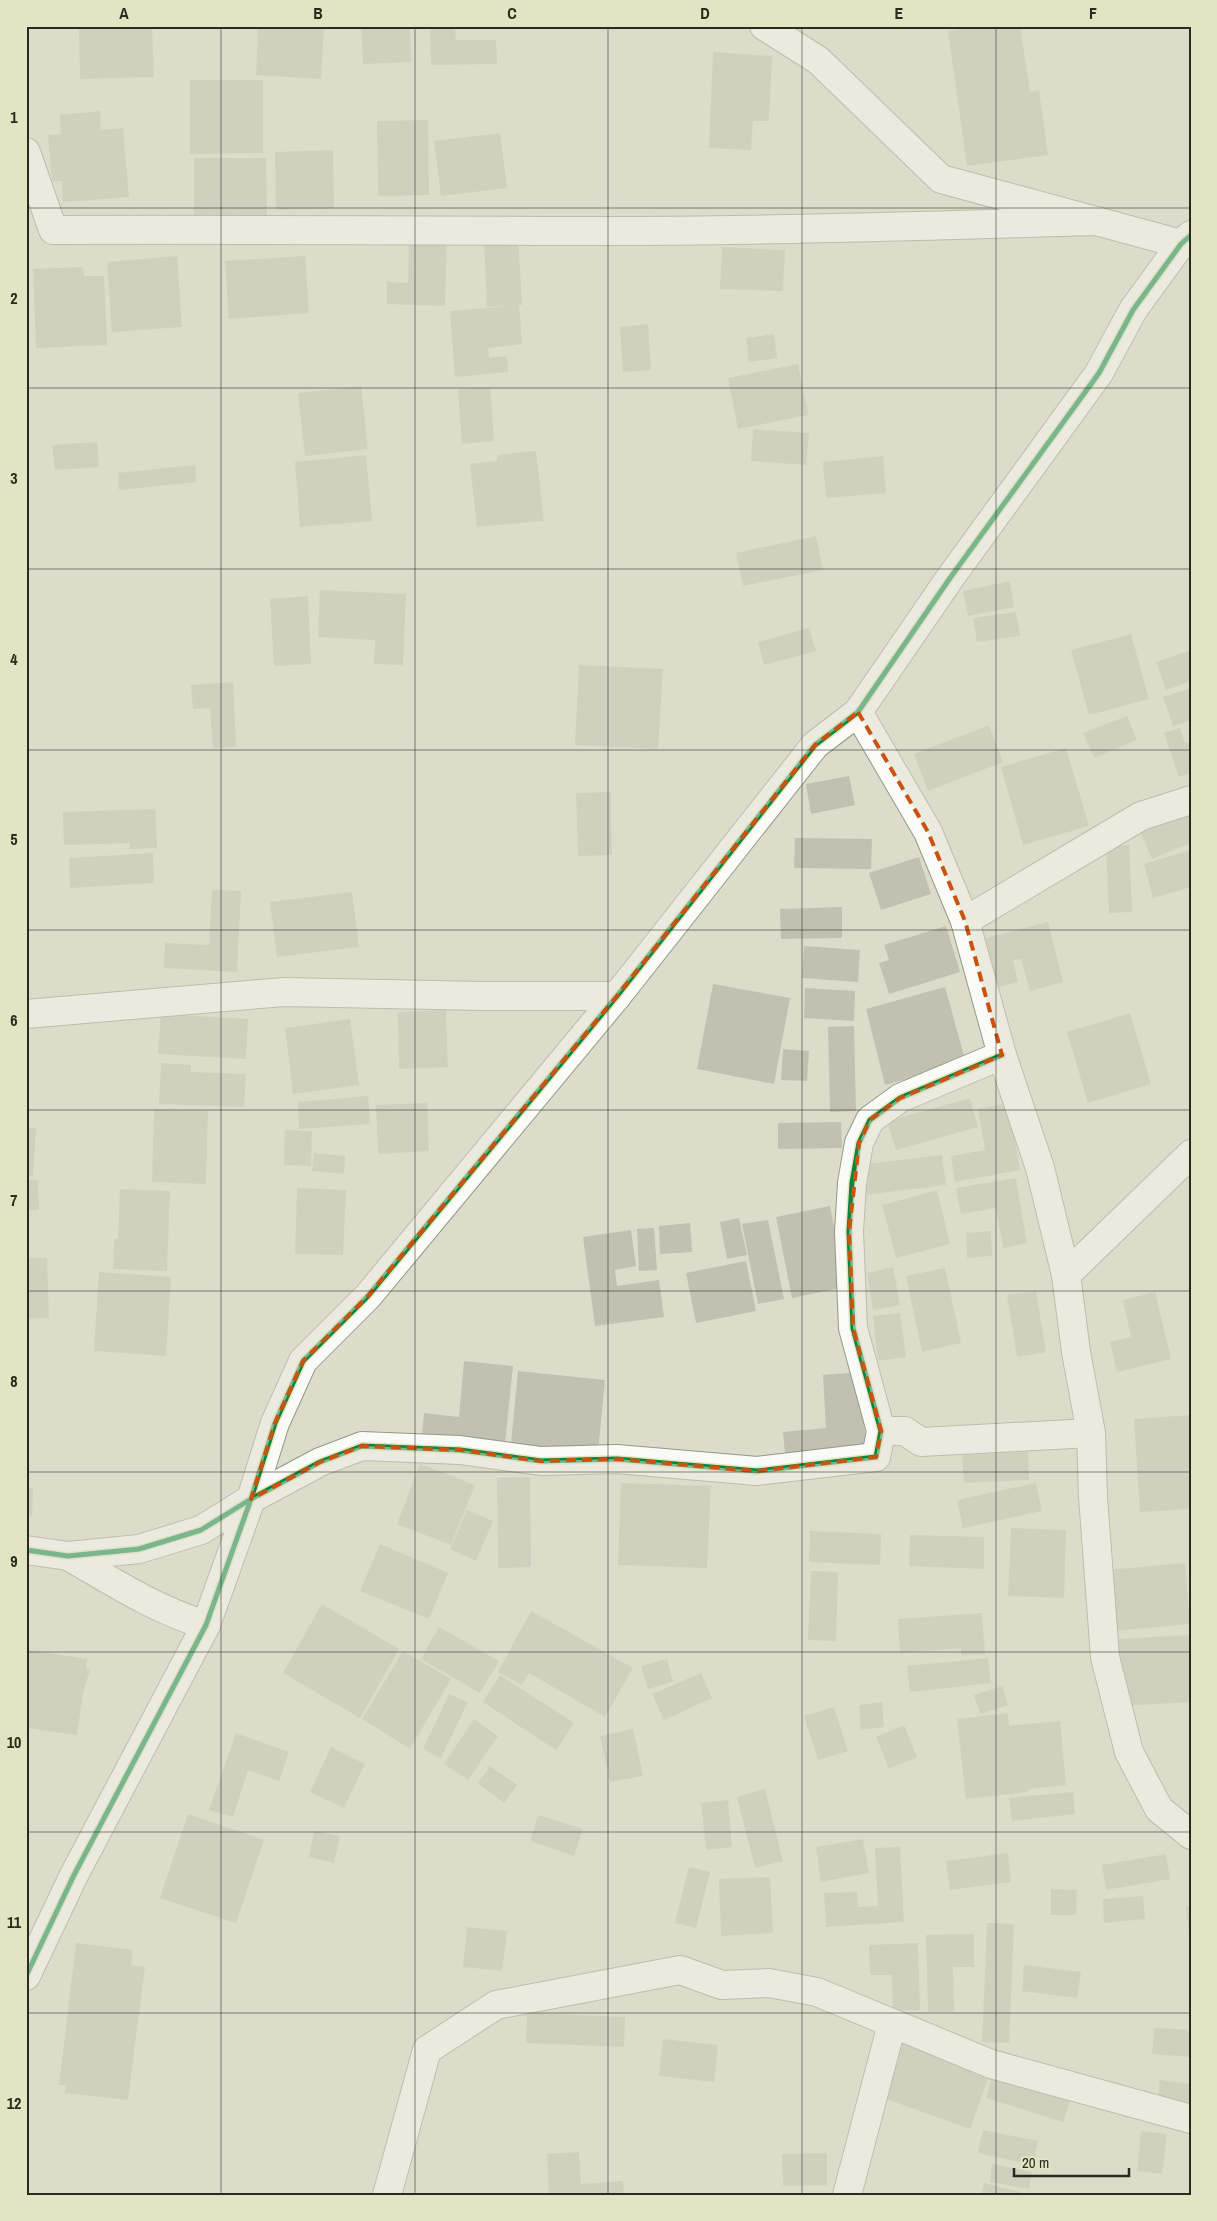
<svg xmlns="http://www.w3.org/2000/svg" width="1217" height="2221" font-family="'Archivo Narrow',sans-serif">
  <rect width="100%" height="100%" fill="#dcdcca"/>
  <g fill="#c1c1b2">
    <polygon points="79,26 152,26 154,77 80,79"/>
    <polygon points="258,26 324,26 321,79 256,75"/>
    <polygon points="361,26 410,26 411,62 363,64"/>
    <polygon points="430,26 455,26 456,40 496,40 497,64 431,65"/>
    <polygon points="979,26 1020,26 1030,92 1039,90 1048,155 967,166 948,31"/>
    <polygon points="713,52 772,56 769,121 753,121 751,150 709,148"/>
    <polygon points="190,80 263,80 263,153 190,154"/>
    <polygon points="100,111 101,130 123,128 129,197 63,202 62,181 52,181 48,135 61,134 60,115"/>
    <polygon points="428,120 429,195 378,196 377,121"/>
    <polygon points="500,133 507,188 441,196 434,141"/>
    <polygon points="333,150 334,208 276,210 275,152"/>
    <polygon points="194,158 266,158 267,217 194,218"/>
    <polygon points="518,237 522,305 519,305 522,344 488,348 489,358 507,356 508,372 455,377 450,311 512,306 487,307 484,238"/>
    <polygon points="409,241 447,242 445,306 387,304 387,282 408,283"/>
    <polygon points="722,247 785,250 783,291 720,289"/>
    <polygon points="177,256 182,327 112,332 107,262"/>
    <polygon points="305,256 309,313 229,319 225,261"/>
    <polygon points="83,267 84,276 104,276 107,345 36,348 33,269"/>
    <polygon points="648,324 651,370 623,372 620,327"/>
    <polygon points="774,334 777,358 749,362 746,338"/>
    <polygon points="798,364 808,415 738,429 728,378"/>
    <polygon points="361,386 368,449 305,456 298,393"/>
    <polygon points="490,387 494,441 462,444 458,389"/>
    <polygon points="753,429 809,433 806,465 751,461"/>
    <polygon points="97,442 99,467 55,470 52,445"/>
    <polygon points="536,451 544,521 477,527 470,464 497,461 497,455"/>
    <polygon points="366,455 372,521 300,527 295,462"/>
    <polygon points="883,456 886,493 826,498 823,462"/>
    <polygon points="195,465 196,482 119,490 118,473"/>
    <polygon points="816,536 823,570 743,586 736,553"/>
    <polygon points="1010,581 1014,607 968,616 963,591"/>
    <polygon points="320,590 406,594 403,665 374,664 375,640 318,637"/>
    <polygon points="308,596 311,664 274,666 270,599"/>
    <polygon points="1016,612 1020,636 977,642 973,618"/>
    <polygon points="809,628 816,651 764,665 758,642"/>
    <polygon points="1131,634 1149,699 1089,715 1071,650"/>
    <polygon points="1191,650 1191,681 1166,690 1156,662"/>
    <polygon points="579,665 663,669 658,749 575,745"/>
    <polygon points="233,682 236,747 213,748 210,708 193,709 191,685"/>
    <polygon points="1191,688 1191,720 1173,726 1163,697"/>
    <polygon points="1127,716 1137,740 1094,758 1083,733"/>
    <polygon points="989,725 1003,762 928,791 914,754"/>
    <polygon points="1180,728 1185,743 1191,741 1191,773 1179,777 1164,733"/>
    <polygon points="1066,748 1089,826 1023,845 1001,767"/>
    <polygon points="849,776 855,805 811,814 806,784"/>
    <polygon points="611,792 612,855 578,856 576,793"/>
    <polygon points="155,809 157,848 130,849 130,843 64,845 63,812"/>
    <polygon points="1191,810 1191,843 1152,859 1140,831"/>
    <polygon points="795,838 872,839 871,869 794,868"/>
    <polygon points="1129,845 1132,912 1109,913 1106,847"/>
    <polygon points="1191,850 1191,887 1153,898 1144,864"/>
    <polygon points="153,853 154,883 70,888 69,858"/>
    <polygon points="919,857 931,894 881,910 869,873"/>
    <polygon points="212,890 241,891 237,972 164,968 165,943 209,945"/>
    <polygon points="352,892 359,947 277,957 270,902"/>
    <polygon points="842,907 842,938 781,939 780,909"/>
    <polygon points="1048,922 1063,982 1030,991 1021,959 1013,960 1018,982 995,988 982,939"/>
    <polygon points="946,926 960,972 889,994 879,963 889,960 884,945"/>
    <polygon points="804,946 860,950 858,982 802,978"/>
    <polygon points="713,984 790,998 774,1084 697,1069"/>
    <polygon points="945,987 966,1063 885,1085 866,1009"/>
    <polygon points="805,988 855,991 854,1021 804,1018"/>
    <polygon points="446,1010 448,1067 399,1069 398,1012"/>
    <polygon points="1130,1013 1151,1084 1088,1103 1067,1032"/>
    <polygon points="161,1014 248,1019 246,1059 158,1054"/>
    <polygon points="350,1019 359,1085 293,1094 285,1028"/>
    <polygon points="854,1026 856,1111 830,1112 828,1027"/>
    <polygon points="783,1049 809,1051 807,1081 781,1080"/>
    <polygon points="161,1063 191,1065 191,1072 246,1074 244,1107 159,1104"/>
    <polygon points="368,1096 370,1124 299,1129 298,1102"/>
    <polygon points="970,1098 978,1127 896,1150 887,1121"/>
    <polygon points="427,1103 429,1151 378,1154 376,1105"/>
    <polygon points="1008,1103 1020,1170 955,1182 951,1156 985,1150 978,1109"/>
    <polygon points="154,1110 208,1111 206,1184 152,1182"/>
    <polygon points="841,1122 842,1148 778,1149 778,1123"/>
    <polygon points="26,1128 36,1128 33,1176 26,1176"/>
    <polygon points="285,1130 312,1131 311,1166 284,1165"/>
    <polygon points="314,1153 345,1156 344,1174 312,1171"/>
    <polygon points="942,1155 946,1185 863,1195 859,1165"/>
    <polygon points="1016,1178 1027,1243 1003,1248 996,1208 961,1214 956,1188"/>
    <polygon points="26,1180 38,1180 39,1210 26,1210"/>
    <polygon points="297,1188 346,1190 343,1255 295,1254"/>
    <polygon points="120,1189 170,1191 167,1271 113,1269 114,1239 118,1239"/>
    <polygon points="937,1190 950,1244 896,1258 882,1205"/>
    <polygon points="830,1206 846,1287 792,1298 776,1217"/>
    <polygon points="739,1218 747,1255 727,1259 720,1222"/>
    <polygon points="768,1220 784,1299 758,1304 742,1224"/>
    <polygon points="690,1223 692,1252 660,1254 659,1226"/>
    <polygon points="654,1228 657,1270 639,1271 637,1229"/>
    <polygon points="631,1230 636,1266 615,1270 617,1286 659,1280 664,1317 595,1326 583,1237"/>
    <polygon points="991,1231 992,1256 967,1258 966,1233"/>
    <polygon points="26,1258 47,1258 49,1318 26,1319"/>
    <polygon points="746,1261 756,1311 696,1323 686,1273"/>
    <polygon points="893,1267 900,1305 873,1310 867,1273"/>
    <polygon points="945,1268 961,1343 922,1352 906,1276"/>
    <polygon points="99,1272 171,1277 166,1356 94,1351"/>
    <polygon points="1036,1291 1046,1352 1017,1357 1007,1295"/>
    <polygon points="1155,1292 1171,1359 1117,1372 1110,1342 1131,1337 1123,1300"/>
    <polygon points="900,1313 906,1357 878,1361 873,1316"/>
    <polygon points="464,1361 513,1366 505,1444 422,1435 424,1413 459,1417"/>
    <polygon points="518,1371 605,1380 598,1452 511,1444"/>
    <polygon points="860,1372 866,1448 785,1454 783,1432 826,1428 823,1375"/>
    <polygon points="1191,1415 1191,1509 1140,1512 1134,1419"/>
    <polygon points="1028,1452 1029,1480 964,1483 962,1455"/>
    <polygon points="420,1464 475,1485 451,1545 397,1524"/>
    <polygon points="530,1477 531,1567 498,1568 497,1478"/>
    <polygon points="621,1483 711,1486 707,1568 618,1565"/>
    <polygon points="1036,1483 1042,1511 963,1528 957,1500"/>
    <polygon points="26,1487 33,1488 32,1516 26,1515"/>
    <polygon points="467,1510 493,1521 476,1561 450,1549"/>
    <polygon points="1011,1528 1066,1530 1064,1598 1008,1596"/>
    <polygon points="810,1531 881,1534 880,1565 809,1562"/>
    <polygon points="910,1535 984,1537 984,1569 909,1566"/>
    <polygon points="380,1544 448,1573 429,1619 360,1591"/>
    <polygon points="1185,1563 1190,1624 1112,1631 1107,1570"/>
    <polygon points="811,1571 838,1572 836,1641 808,1640"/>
    <polygon points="322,1604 399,1649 360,1718 283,1673"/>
    <polygon points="531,1611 633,1668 605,1717 529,1673 522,1685 498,1672"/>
    <polygon points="982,1613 985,1654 961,1655 961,1648 900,1653 898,1619"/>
    <polygon points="439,1627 499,1661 480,1693 421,1659"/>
    <polygon points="1191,1635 1191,1702 1121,1706 1117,1639"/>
    <polygon points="28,1650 87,1659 86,1668 90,1670 83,1692 77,1735 26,1728 26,1656"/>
    <polygon points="403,1651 451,1679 410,1749 362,1719"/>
    <polygon points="988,1658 991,1683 910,1692 907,1666"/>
    <polygon points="667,1659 673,1682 648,1689 641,1666"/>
    <polygon points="701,1673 712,1698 664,1720 652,1694"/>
    <polygon points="500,1675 574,1723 556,1750 483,1702"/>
    <polygon points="1002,1686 1008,1705 980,1714 974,1695"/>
    <polygon points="449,1694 468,1702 441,1758 423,1749"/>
    <polygon points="882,1702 884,1727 861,1730 859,1705"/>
    <polygon points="834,1707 848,1751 818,1760 804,1716"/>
    <polygon points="1008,1713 1009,1726 1060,1721 1066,1785 1028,1789 1028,1792 966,1799 957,1719"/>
    <polygon points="474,1719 498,1736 468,1780 444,1764"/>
    <polygon points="904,1725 917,1757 889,1769 876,1737"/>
    <polygon points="633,1729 643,1776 610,1782 600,1736"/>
    <polygon points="236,1733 289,1752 279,1781 248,1770 233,1817 209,1810"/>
    <polygon points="331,1747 365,1764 344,1808 310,1792"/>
    <polygon points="490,1766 517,1785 504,1803 478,1783"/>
    <polygon points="765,1789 783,1861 755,1868 737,1797"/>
    <polygon points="1073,1792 1075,1814 1012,1821 1009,1798"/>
    <polygon points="728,1800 732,1847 706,1850 701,1803"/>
    <polygon points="188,1814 264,1840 236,1923 160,1898"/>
    <polygon points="538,1815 583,1829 574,1856 530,1841"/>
    <polygon points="314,1831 340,1836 334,1863 309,1857"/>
    <polygon points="863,1839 869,1873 821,1882 816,1847"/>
    <polygon points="900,1847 904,1922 826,1927 824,1893 857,1892 858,1907 878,1906 875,1848"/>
    <polygon points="1008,1853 1011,1882 950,1890 946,1861"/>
    <polygon points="1166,1854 1170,1879 1106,1890 1102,1865"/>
    <polygon points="689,1867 710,1872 696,1928 675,1923"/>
    <polygon points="770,1877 773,1933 721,1936 719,1879"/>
    <polygon points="1051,1889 1077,1890 1076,1915 1051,1915"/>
    <polygon points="1143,1896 1145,1919 1104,1923 1103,1899"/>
    <polygon points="1186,1907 1191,1907 1191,1936 1189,1936"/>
    <polygon points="987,1923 1014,1924 1009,2043 982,2042"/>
    <polygon points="467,1927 507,1931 502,1971 463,1967"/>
    <polygon points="974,1934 974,1967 953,1967 954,2012 928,2012 926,1935"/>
    <polygon points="76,1943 133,1950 131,1965 145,1967 128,2100 65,2093 66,2085 59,2085"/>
    <polygon points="918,1943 920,2010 893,2011 892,1975 870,1975 869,1945"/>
    <polygon points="1024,1965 1081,1972 1077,1998 1022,1991"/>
    <polygon points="527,2013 625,2017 624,2047 526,2043"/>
    <polygon points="1154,2028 1191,2030 1191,2057 1152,2054"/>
    <polygon points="903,2036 992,2068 970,2129 881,2097"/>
    <polygon points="663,2039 718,2045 714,2082 659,2076"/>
    <polygon points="993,2074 1071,2098 1063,2122 986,2098"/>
    <polygon points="1160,2080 1191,2084 1191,2111 1157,2106"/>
    <polygon points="983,2130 1038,2141 1033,2165 978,2153"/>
    <polygon points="1141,2131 1167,2134 1162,2174 1137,2171"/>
    <polygon points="579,2152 581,2184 623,2181 624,2195 549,2195 547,2154"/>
    <polygon points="827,2153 827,2185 783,2186 782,2154"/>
    <polygon points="992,2164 1032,2172 1029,2189 990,2182"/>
    <polygon points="984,2183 1027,2194 1027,2195 981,2195"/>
  </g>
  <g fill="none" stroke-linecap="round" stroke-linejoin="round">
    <defs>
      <g id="minor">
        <polyline points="764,26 818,60 941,179 1181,244"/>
        <path d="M26,152l27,78c166,-1 332,1 498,1 182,1 364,-5 546,-10"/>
        <polyline points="858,712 928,832 965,921 1002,1055 1040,1168 1066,1275 1076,1352 1091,1433 1093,1497 1105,1657 1129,1752 1159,1809 1191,1835"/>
        <polyline points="965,921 1141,816 1191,800"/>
        <polyline points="26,1014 284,992 484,996 617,996"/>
        <polyline points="1066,1275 1191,1154"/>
        <polyline points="881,1431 905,1431 921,1442 1091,1433"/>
        <polyline points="26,1550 68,1556 139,1549 201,1530 251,1499 320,1462 362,1446 460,1450 541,1461 617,1459 757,1471 876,1457 881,1431 853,1328 849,1232 852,1183 859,1143 870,1120 900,1098 1002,1055"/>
        <path d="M68,1556c45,26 88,54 138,69"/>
        <polyline points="26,1976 74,1875 206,1625 251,1499 275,1423 303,1361 368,1296 617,996 815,745 858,712 950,578 1099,373 1133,310 1181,244 1191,235"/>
        <polyline points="387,2195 427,2050 496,2005 680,1970 722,1985 769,1983 817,1992 991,2064 1191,2119"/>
        <polyline points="847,2195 892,2024"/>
      </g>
    </defs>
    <use href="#minor" stroke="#979789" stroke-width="30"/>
    <use href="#minor" stroke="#fafaf7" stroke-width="28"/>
    <defs>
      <g id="cycleway">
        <polyline points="26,1550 68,1556 139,1549 201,1530 251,1499 320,1462 362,1446 460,1450 541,1461 617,1459 757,1471 876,1457 881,1431 853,1328 849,1232 852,1183 859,1143 870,1120 900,1098 1002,1055"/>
        <polyline points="26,1976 74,1875 206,1625 251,1499 275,1423 303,1361 368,1296 617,996 815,745 858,712 950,578 1099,373 1133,310 1181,244 1191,235"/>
      </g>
    </defs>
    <use href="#cycleway" stroke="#e3e4c2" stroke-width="8"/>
    <use href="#cycleway" stroke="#00873e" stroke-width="5"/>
  </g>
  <path d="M0 0H1217V2221H0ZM858,712l70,120 37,89 37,134 -102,43 -30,22 -11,23 -10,89 4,96 28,103 -5,26 -119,14 -140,-12 -76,2 -81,-11 -98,-4 -42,16 -69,37 24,-76 28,-62 65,-65 249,-300 198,-251z" fill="#dcdcca" fill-opacity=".55" fill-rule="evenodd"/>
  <path fill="none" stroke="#cc520f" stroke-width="4" stroke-dasharray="10 6" stroke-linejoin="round" d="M858,712l70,120 37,89 37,134 -102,43 -30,22 -11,23 -10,89 4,96 28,103 -5,26 -119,14 -140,-12 -76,2 -81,-11 -98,-4 -42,16 -69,37 24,-76 28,-62 65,-65 249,-300 198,-251z"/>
  <path fill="none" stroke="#2a2a1d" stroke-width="1" stroke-opacity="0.55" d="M221,26v2169M415,26v2169M608,26v2169M802,26v2169M996,26v2169M26,208h1165M26,388h1165M26,569h1165M26,750h1165M26,930h1165M26,1110h1165M26,1291h1165M26,1472h1165M26,1652h1165M26,1832h1165M26,2013h1165"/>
  <rect width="1217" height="2221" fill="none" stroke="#e3e4c2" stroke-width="55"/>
  <path d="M1014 2168v8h115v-8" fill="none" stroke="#2a2a1d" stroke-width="2.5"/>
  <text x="1022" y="2168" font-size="15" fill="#2a2a1d" stroke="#e3e4c2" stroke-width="4" paint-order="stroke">20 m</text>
  <rect x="28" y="28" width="1162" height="2166" fill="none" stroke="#2a2a1d" stroke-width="2"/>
  <g font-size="16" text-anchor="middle" font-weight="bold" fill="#2a2a1d">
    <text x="124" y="19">A</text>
    <text x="318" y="19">B</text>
    <text x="512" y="19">C</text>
    <text x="705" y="19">D</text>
    <text x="899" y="19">E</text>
    <text x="1093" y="19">F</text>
    <text x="14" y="123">1</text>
    <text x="14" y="304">2</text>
    <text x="14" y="484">3</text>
    <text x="14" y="665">4</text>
    <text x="14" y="845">5</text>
    <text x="14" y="1026">6</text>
    <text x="14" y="1206">7</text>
    <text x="14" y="1387">8</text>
    <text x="14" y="1567">9</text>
    <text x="14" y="1748">10</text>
    <text x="14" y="1928">11</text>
    <text x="14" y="2109">12</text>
  </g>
</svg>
